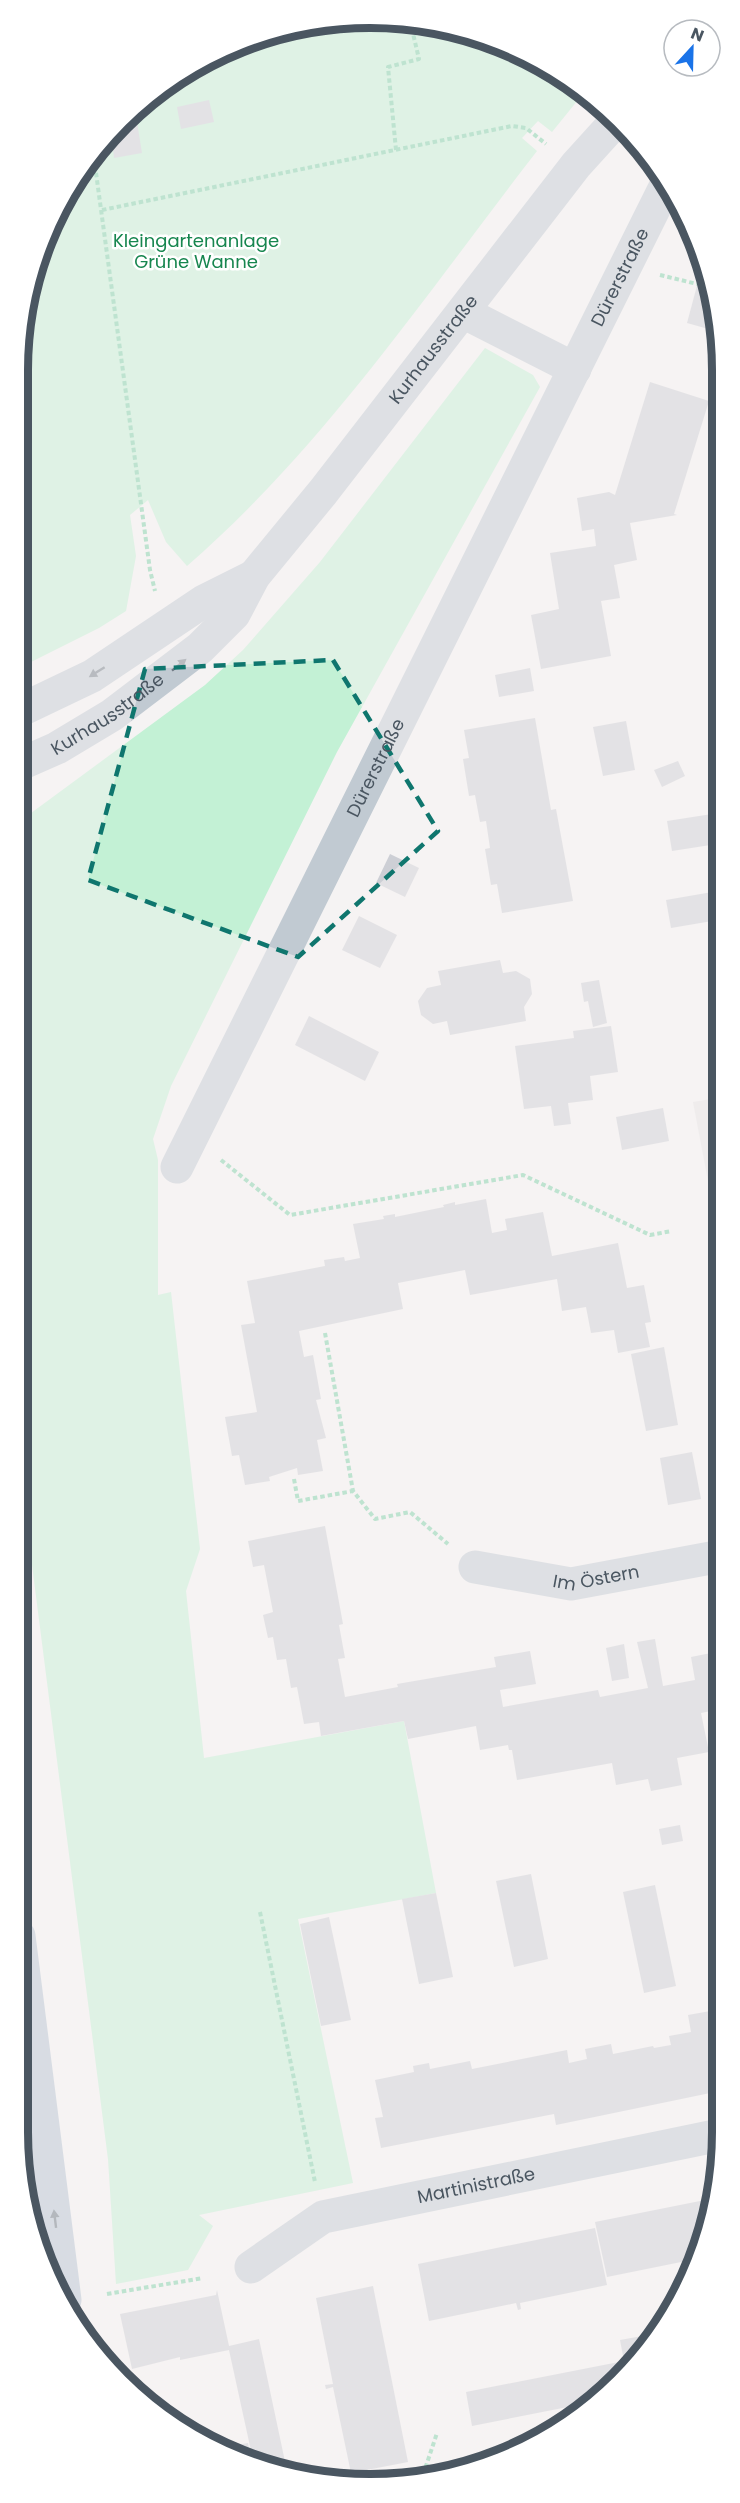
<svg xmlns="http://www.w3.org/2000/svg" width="740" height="2503" font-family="Poppins,sans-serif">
  <rect width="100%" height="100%" fill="#f5f3f3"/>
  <polygon fill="#e6e4e5" points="717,1098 717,1228 693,1102"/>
  <g fill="#c3f1d5">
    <path d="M302,25h137l107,40 36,30 -30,37 -14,-11 -16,17 15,13c-110,142 -214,297 -350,415l-21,-24 -18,-42 -18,15 6,41 -10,55 -27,17 -76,38 2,-365 53,-127 97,-97z"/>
    <polygon points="485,348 533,375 540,387 337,752 171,1086 153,1139 158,1160 158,1295 171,1292 200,1549 186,1591 204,1758 404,1721 436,1893 298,1919 353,2183 199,2215 213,2226 188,2270 116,2284 108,2159 20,1471 23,819 205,685 243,650 320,562"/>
  </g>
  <g fill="#cdcfd5">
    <polygon points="209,100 214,122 181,129 177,107"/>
    <polygon points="136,116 142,153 114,158 112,140"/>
    <polygon points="702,267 719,324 719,332 687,323"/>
    <polygon points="650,382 709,401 674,514 677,515 630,523 637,560 614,565 620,598 601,601 611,656 541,669 531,615 559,609 550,553 596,546 594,529 582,531 577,498 609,492 615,495"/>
    <polygon points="530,668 534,691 499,697 495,675"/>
    <polygon points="535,718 551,810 556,809 573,901 502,913 497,884 491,885 485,849 490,848 486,821 480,822 475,795 469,796 463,759 469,758 464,730"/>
    <polygon points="626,721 635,770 603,776 593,727"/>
    <polygon points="678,761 685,776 662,787 654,770"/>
    <polygon points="712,814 717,844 672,851 667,821"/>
    <polygon points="390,854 419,868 405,897 376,883"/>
    <polygon points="718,891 718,920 671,928 666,900"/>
    <polygon points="359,916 397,935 380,968 342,950"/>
    <polygon points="500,960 503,973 516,971 530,979 532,994 524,1007 526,1021 450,1035 447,1021 433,1024 421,1015 418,1001 427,988 441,985 438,971"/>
    <polygon points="599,980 607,1023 593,1027 588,1001 584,1002 581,983"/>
    <polygon points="309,1016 379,1052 365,1081 295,1045"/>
    <polygon points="611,1026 618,1072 590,1076 593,1100 568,1103 571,1124 554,1126 551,1106 524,1109 515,1046 574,1038 573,1031"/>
    <polygon points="663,1108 669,1141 622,1150 616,1117"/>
    <polygon points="486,1199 492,1233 507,1230 505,1219 543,1212 552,1256 618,1243 627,1288 644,1285 651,1322 645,1323 650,1347 618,1353 614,1330 591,1333 586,1307 562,1311 557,1279 470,1295 465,1270 398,1283 403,1309 299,1331 304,1357 313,1355 321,1399 316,1400 326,1438 317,1440 323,1471 298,1475 297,1468 269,1477 270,1481 245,1485 239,1455 232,1456 225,1417 257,1412 241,1325 255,1323 247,1281 325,1266 324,1260 344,1257 345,1261 360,1258 353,1224 384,1219 383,1216 395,1214 395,1217 444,1207 443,1205 455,1202 455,1205"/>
    <polygon points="664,1347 678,1425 646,1431 631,1354"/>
    <polygon points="692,1452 701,1499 668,1505 660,1458"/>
    <polygon points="325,1526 343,1624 339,1625 345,1658 338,1659 345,1697 398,1687 397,1684 496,1667 494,1657 530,1651 536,1684 500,1690 503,1707 598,1690 600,1697 648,1688 637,1642 655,1639 663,1686 695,1680 691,1657 716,1652 716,1710 701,1713 709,1752 677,1758 682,1785 651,1791 648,1779 616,1785 612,1763 517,1780 512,1750 509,1750 508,1745 480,1750 476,1726 408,1739 404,1721 321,1736 319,1722 304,1724 297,1687 291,1688 286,1659 277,1660 273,1637 268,1638 263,1615 273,1612 264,1565 253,1567 248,1541"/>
    <polygon points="624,1644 629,1678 612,1681 606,1648"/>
    <polygon points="680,1825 683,1841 662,1845 659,1829"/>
    <polygon points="531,1874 548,1959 514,1967 496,1881"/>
    <polygon points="655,1885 676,1986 644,1993 623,1892"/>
    <polygon points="436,1893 453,1977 419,1984 402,1899"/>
    <polygon points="329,1917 351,2020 321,2026 300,1924"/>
    <polygon points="716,2010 715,2092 556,2125 554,2114 381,2148 375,2118 383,2117 375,2080 414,2072 413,2066 429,2063 430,2069 470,2061 472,2069 567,2050 569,2063 587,2059 585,2049 611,2044 613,2054 653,2046 654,2048 671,2045 669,2036 691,2032 688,2015"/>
    <polygon points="715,2198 691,2260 607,2277 595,2222"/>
    <polygon points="595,2228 607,2285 520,2303 521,2309 518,2310 516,2303 429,2321 418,2264"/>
    <polygon points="373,2286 408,2462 351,2473 333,2387 326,2389 325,2385 333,2384 316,2298"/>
    <polygon points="217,2290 229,2346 259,2339 287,2471 253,2460 229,2350 180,2360 180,2357 132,2369 120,2314 216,2295"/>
    <polygon points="659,2333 588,2403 472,2426 466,2392 624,2361 620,2340"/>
    <polygon points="248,2443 251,2460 220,2450 219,2448"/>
  </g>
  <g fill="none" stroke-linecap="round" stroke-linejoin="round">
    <g stroke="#7ad0a6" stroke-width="4" stroke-dasharray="4.5 3" stroke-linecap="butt">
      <polyline points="396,150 388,67 419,59 411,25"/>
      <polyline points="94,158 150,570 155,591"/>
      <polyline points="102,210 512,126 526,128 546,144"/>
      <polyline points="660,275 697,284"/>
      <polyline points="221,1160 290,1215 523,1175 650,1235 672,1231"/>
      <polyline points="325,1333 353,1491 375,1519 410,1512 448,1544"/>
      <polyline points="294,1479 298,1501 353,1491"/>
      <polyline points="260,1912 315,2182"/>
      <polyline points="107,2294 203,2278"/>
      <polyline points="428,2475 426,2466 437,2433"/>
    </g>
    <g stroke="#c1cad2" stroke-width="33">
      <polyline points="463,312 575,369"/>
      <polyline points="23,709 92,676 204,601 254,576"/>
      <path id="s1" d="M23,763l34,-15 55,-33 88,-67 34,-34 20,-38 69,-84 253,-327 39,-43"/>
      <path id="s2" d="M177,1167l489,-982"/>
      <path id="s3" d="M475,1567l96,17 145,-27"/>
      <path id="s4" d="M251,2267l72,-50 392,-81"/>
    </g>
    <polyline stroke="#b3c2d1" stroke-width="33" points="19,1936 65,2300"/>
  </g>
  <defs><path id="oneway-solid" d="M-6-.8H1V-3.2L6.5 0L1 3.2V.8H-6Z" transform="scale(1.5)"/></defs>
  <g fill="#6e7983">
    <use href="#oneway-solid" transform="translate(179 665) rotate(-39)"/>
    <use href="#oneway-solid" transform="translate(97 672) rotate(148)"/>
  </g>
  <use fill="#64717d" href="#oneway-solid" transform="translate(55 2219) rotate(-97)"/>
  <path d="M0 0H740V2503H0ZM333,660l105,171 -140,126 -210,-77 57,-211z" fill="#f5f3f3" fill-opacity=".55" fill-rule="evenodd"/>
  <path fill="none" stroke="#0f766e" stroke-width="4.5" stroke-dasharray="12 8" stroke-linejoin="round" d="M333,660l105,171 -140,126 -210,-77 57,-211z"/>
  <g text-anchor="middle" stroke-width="5" stroke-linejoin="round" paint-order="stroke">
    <g font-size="18" fill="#17864f" stroke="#fff">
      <text x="196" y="247">Kleingartenanlage<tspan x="196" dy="21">Grüne Wanne</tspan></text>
    </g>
    <g font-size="18" fill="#4a5661" stroke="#fff">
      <text dy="6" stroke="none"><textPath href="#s2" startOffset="994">Dürerstraße</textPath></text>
      <text dy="6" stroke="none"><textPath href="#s1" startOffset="592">Kurhausstraße</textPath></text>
      <text dy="6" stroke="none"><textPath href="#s1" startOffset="98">Kurhausstraße</textPath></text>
      <text dy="6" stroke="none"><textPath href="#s2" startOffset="446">Dürerstraße</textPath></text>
      <text dy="6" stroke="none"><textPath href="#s3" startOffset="123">Im Östern</textPath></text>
      <text dy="6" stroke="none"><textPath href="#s4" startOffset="244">Martinistraße</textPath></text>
    </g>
  </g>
  <path d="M0 0H740V2503H0ZM370 28H370A342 342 0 0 1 712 370V2132A342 342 0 0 1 370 2474H370A342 342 0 0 1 28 2132V370A342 342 0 0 1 370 28Z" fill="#fff" fill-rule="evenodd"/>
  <path fill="none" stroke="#4a5661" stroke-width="8" d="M370 28H370A342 342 0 0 1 712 370V2132A342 342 0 0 1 370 2474H370A342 342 0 0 1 28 2132V370A342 342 0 0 1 370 28Z"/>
  <g transform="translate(692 48) rotate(22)"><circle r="28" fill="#ffffff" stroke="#b7bbc0" stroke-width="1.5"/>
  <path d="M0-4.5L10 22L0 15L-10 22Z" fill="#1a73e8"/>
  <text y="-9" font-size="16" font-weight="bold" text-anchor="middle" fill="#4a5661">N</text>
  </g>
</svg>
